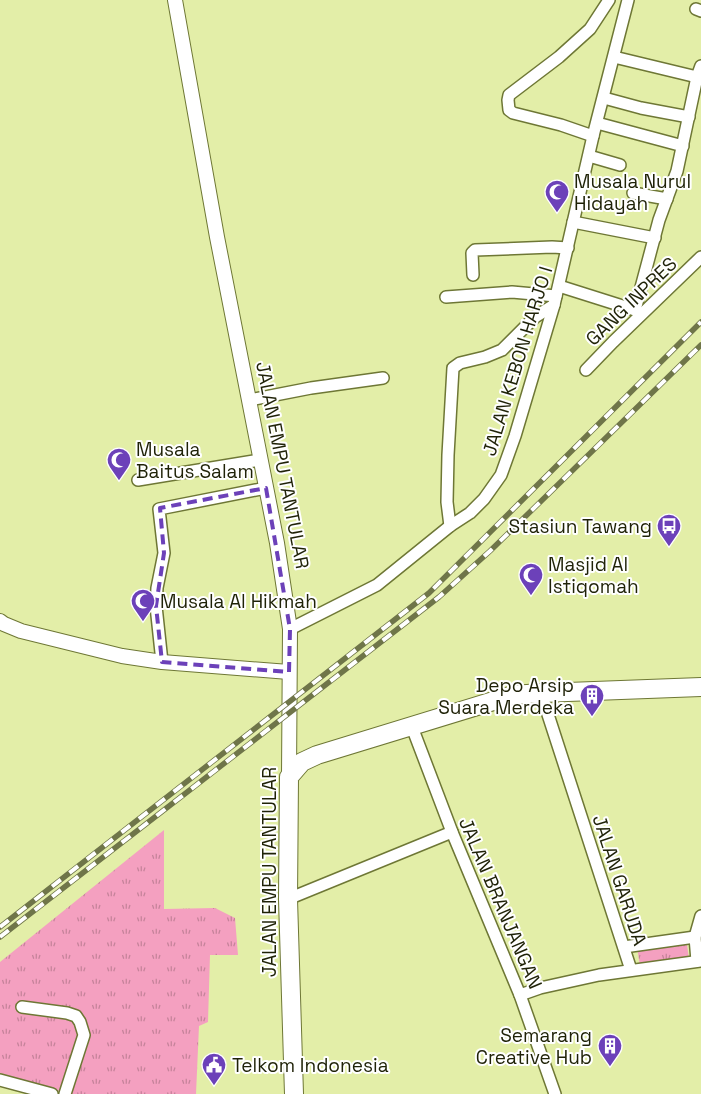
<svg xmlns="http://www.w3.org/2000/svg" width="701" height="1094" font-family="'Space Grotesk',sans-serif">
  <defs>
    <pattern id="grass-tufts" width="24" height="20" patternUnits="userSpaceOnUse" patternTransform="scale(1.25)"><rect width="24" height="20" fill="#f4a0c0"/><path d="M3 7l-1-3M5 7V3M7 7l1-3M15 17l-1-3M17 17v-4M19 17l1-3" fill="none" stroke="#c5829a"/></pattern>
  </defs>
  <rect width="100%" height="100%" fill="#e3eea8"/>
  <g fill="url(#grass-tufts)">
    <polygon points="164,830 164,909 215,908 235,918 238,955 210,955 208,1022 199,1026 196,1094 69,1094 0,1073 0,962"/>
    <polygon points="686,939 689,958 640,966 637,947"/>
  </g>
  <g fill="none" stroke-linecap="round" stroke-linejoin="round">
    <defs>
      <g id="minor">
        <polyline points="696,9 701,11"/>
        <polyline points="614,57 697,77"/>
        <polyline points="604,98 641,108 689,117"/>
        <polyline points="597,123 683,146"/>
        <polyline points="593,136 561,125 513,113 509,110 508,100 509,95 559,57 590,29 609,0"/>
        <polyline points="589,156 620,165"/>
        <polyline points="633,193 667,199"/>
        <polyline points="573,222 655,238"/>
        <polyline points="473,275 472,253 475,250 552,247 568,248"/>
        <polyline points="559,286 635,310 659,220 677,171 697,77 701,66"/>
        <polyline points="446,297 512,292 556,296"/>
        <polyline points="586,370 613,342 701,257"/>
        <polyline points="249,400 311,388 383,378"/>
        <polyline points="138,480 260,460"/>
        <polyline points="450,526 447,502 448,455 453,368 460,363 485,357 502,350 535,317 554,305"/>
        <polyline points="290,629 377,585 450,526 470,513 484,499 501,475 515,436 554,305 593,136 628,0"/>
        <polyline points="162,662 156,606 157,588 164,553 159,509 266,488"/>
        <polyline points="541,693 631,970"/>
        <polyline points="412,727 452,832 520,995 555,1094"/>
        <polyline points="288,899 452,832"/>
        <polyline points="624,947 695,937"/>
        <polyline points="697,961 695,937 701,916"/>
        <polyline points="520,995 540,988 599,975 701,961"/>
        <polyline points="22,1007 67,1013 76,1016 80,1022 84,1035 65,1094"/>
        <polyline points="0,1080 52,1094"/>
      </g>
      <g id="tertiary">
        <polyline points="175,0 217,237 277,543 290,629 289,777"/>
        <polyline points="0,621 4,624 21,631 122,656 162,662 289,672"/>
      </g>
      <polyline id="primary" points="294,1094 288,899 289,777 302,762 317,755 513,695 541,693 701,687"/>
    </defs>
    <use href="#minor" stroke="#6e7735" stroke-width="14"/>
    <use href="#tertiary" stroke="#6e7735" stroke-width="16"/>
    <use href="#primary" stroke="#6e7735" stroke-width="20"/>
    <use href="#minor" stroke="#fff" stroke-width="11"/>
    <use href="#tertiary" stroke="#fff" stroke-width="14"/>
    <use href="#primary" stroke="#fff" stroke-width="18"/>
    <defs>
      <g id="rail">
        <polyline points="0,927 429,593 701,322"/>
        <polyline points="0,937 439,597 490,551 701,345"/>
      </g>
    </defs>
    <use href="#rail" stroke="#6f7549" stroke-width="5.5"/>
    <use href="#rail" stroke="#fff" stroke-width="4" stroke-dasharray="11" stroke-linecap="butt"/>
  </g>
  <path fill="none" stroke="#6c41b9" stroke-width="4" stroke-dasharray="10 6" stroke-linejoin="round" d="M266,488l24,141 -1,43 -127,-10 -6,-56 8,-53 -4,-45z"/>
  <defs>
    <symbol id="mosque-pin" viewBox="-11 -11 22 30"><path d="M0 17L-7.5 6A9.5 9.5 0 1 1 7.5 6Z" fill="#6c41b9" stroke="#fff"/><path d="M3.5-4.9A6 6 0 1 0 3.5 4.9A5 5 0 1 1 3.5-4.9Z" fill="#fff"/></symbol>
    <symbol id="bus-pin" viewBox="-11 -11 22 30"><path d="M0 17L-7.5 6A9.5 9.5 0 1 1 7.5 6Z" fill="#6c41b9" stroke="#fff"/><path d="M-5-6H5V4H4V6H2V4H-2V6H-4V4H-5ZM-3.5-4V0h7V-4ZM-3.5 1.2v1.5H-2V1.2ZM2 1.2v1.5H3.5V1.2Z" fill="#fff"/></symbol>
    <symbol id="building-pin" viewBox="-11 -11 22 30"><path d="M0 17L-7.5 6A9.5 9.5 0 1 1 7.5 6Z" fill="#6c41b9" stroke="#fff"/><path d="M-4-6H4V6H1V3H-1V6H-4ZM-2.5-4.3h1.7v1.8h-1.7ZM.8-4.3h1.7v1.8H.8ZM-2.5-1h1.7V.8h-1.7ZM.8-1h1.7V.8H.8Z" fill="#fff"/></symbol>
    <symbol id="civic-pin" viewBox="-11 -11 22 30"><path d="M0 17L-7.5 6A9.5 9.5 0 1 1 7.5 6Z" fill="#6c41b9" stroke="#fff"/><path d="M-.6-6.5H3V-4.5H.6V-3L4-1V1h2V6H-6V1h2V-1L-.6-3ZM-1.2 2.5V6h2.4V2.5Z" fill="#fff"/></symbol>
  </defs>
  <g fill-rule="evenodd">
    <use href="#mosque-pin" x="543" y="178" width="28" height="38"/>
    <use href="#mosque-pin" x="105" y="446" width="28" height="38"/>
    <use href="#bus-pin" x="655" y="512" width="28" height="38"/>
    <use href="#mosque-pin" x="517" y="561" width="28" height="38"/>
    <use href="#mosque-pin" x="129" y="587" width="28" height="38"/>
    <use href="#building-pin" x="578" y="682" width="28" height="38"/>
    <use href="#building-pin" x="596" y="1032" width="28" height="38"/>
    <use href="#civic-pin" x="200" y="1051" width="28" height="38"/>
  </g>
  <g text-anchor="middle" stroke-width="4" stroke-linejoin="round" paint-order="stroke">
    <g font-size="19" fill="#1f2207" stroke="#fff" text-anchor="start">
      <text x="574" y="188">Musala Nurul<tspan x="574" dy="22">Hidayah</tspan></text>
      <text x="136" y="456">Musala<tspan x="136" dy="22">Baitus Salam</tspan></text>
      <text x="652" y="533" text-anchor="end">Stasiun Tawang</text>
      <text x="548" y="571">Masjid Al<tspan x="548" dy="22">Istiqomah</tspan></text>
      <text x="160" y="608">Musala Al Hikmah</text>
      <text x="574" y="692" text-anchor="end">Depo Arsip<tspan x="574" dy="22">Suara Merdeka</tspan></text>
      <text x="592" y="1042" text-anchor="end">Semarang<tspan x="592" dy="22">Creative Hub</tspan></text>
      <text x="232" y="1072">Telkom Indonesia</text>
    </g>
    <g font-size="19" fill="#1f2207" stroke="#fff">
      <text transform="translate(631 301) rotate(-44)" y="7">GANG INPRES</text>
      <text transform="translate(517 361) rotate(-73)" y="7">JALAN KEBON HARJO I</text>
      <text transform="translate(283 465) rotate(79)" y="7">JALAN EMPU TANTULAR</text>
      <text transform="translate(269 872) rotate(-90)" y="7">JALAN EMPU TANTULAR</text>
      <text transform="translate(620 880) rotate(72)" y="7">JALAN GARUDA</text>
      <text transform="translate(501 903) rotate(67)" y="7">JALAN BRANJANGAN</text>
    </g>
  </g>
</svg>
